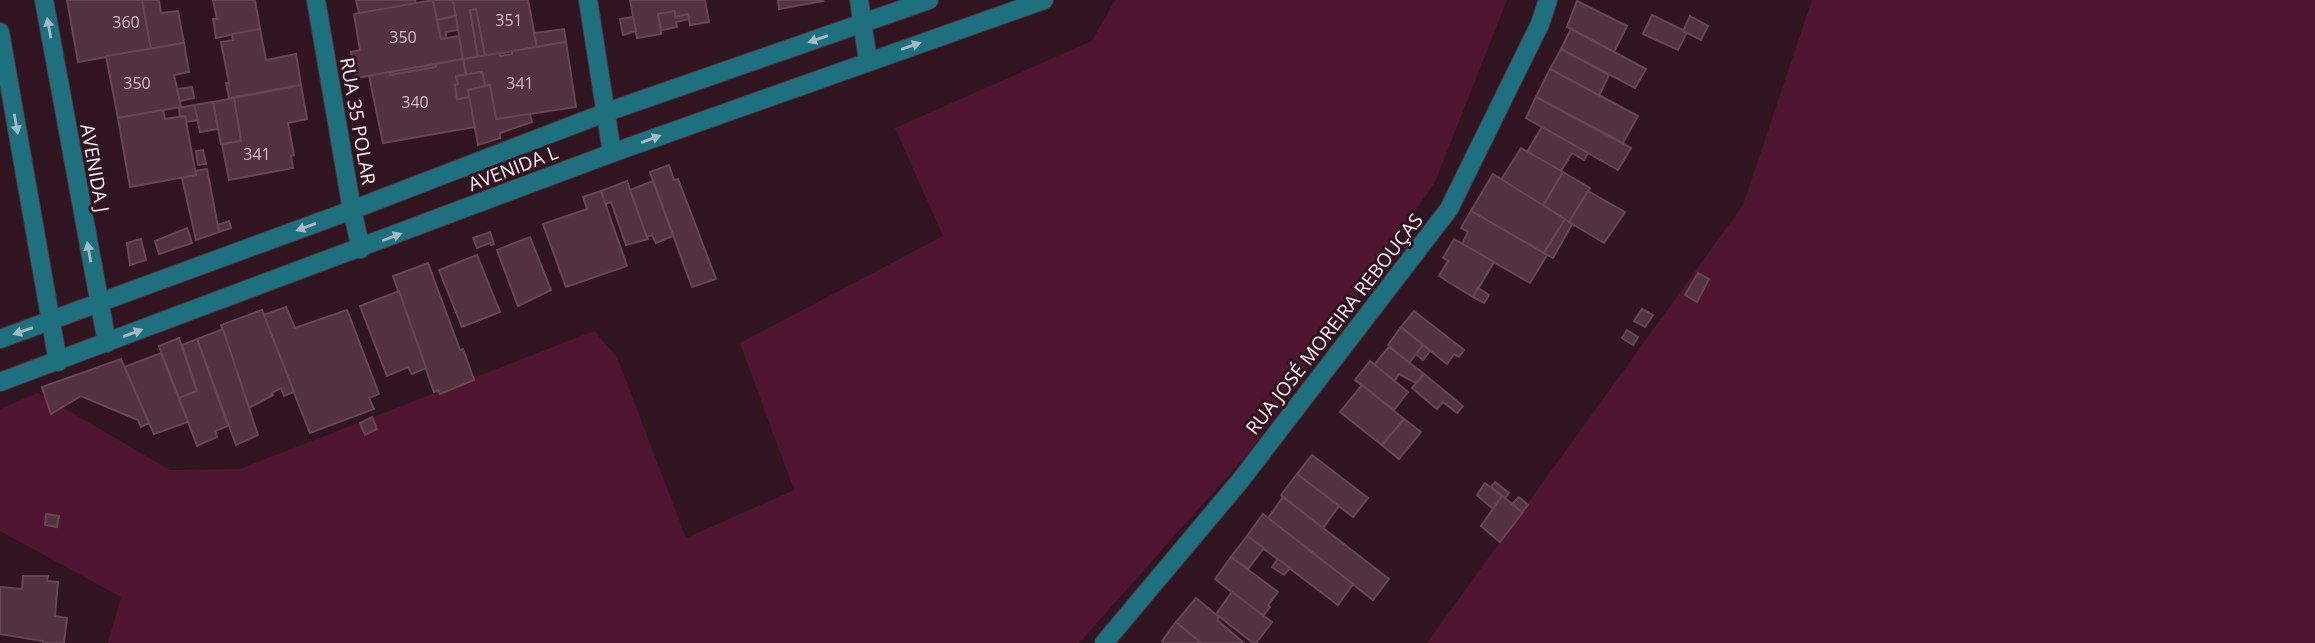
<svg xmlns="http://www.w3.org/2000/svg" width="2315" height="643" font-family="'Open Sans',sans-serif">
  <rect width="100%" height="100%" fill="#301520"/>
  <g fill="#4f1530">
    <polygon points="1115,0 1507,0 1435,182 1251,450 1079,643 108,643 121,597 0,531 0,409 38,393 170,470 240,469 594,331 617,357 686,538 794,490 740,343 943,236 895,128 1092,41"/>
    <polygon points="1812,0 2315,0 2315,643 1427,643 1743,205"/>
  </g>
  <g fill="#51323e" stroke="#664652" stroke-width="2">
    <polygon points="67,0 142,0 151,49 78,62"/>
    <polygon points="142,0 159,0 161,13 178,11 184,43 151,49"/>
    <polygon points="213,0 255,0 260,29 216,38 213,19 217,19"/>
    <polygon points="356,0 415,0 416,4 359,13"/>
    <polygon points="433,0 441,39 459,36 463,59 356,78 351,52 360,50 354,14"/>
    <polygon points="433,0 453,0 456,16 437,20"/>
    <polygon points="453,0 528,0 537,47 485,56 476,9 470,10 478,57 463,59"/>
    <polygon points="630,0 705,0 709,22 690,25 688,14 675,17 675,11 658,14 661,34 637,38"/>
    <polygon points="778,0 822,0 823,1 779,9"/>
    <polygon points="1577,1 1627,26 1614,52 1567,27"/>
    <polygon points="476,9 485,56 478,57 470,10"/>
    <polygon points="675,11 675,17 688,14 689,19 676,22 677,27 661,30 658,14"/>
    <polygon points="1652,15 1687,32 1678,50 1643,34"/>
    <polygon points="456,16 458,30 446,32 446,38 441,39 437,20"/>
    <polygon points="1690,16 1708,26 1701,40 1683,31"/>
    <polygon points="633,17 636,31 623,35 620,19"/>
    <polygon points="260,29 266,60 296,54 301,85 229,98 226,83 229,83 221,42 233,40 232,34"/>
    <polygon points="564,29 566,42 537,47 534,33"/>
    <polygon points="1571,29 1646,69 1635,88 1561,49"/>
    <polygon points="566,42 576,107 496,119 490,85 485,86 482,72 466,75 463,59 499,53 500,56 512,54 512,51"/>
    <polygon points="184,43 189,72 174,75 181,107 118,118 106,56"/>
    <polygon points="1561,49 1609,75 1599,96 1550,69"/>
    <polygon points="463,59 466,75 456,76 458,84 455,85 457,99 470,97 475,127 383,143 369,76 390,72 390,75 436,67 436,64"/>
    <polygon points="436,64 436,67 390,75 390,72"/>
    <polygon points="1550,69 1638,116 1623,143 1536,97"/>
    <polygon points="482,72 485,86 468,90 470,97 457,99 455,85 458,84 456,76"/>
    <polygon points="301,85 307,119 288,123 294,155 291,156 293,168 229,180 222,144 241,141 234,98"/>
    <polygon points="490,85 496,119 530,114 532,122 500,133 500,138 478,145 468,90"/>
    <polygon points="192,87 194,98 180,101 177,89"/>
    <polygon points="1536,97 1631,148 1618,170 1526,118"/>
    <polygon points="234,98 241,141 221,144 213,102"/>
    <polygon points="213,102 218,129 200,132 194,105"/>
    <polygon points="194,105 198,120 186,122 185,116 180,117 179,108"/>
    <polygon points="163,110 165,119 185,116 196,175 130,187 118,118"/>
    <polygon points="1542,127 1588,153 1584,160 1572,153 1561,171 1527,152"/>
    <polygon points="1521,148 1563,172 1543,206 1501,180"/>
    <polygon points="203,150 206,164 198,165 196,151"/>
    <polygon points="669,165 674,180 678,179 716,279 692,287 650,172"/>
    <polygon points="207,169 219,232 196,240 182,178 196,175 195,171"/>
    <polygon points="1563,172 1590,188 1569,222 1543,206"/>
    <polygon points="1493,174 1565,219 1544,253 1471,211"/>
    <polygon points="627,181 648,239 626,245 611,202 605,204 601,191"/>
    <polygon points="653,181 673,236 656,243 652,235 647,237 630,190"/>
    <polygon points="601,191 627,266 566,287 543,224 587,209 583,197"/>
    <polygon points="1588,191 1625,212 1604,243 1569,222"/>
    <polygon points="1471,211 1547,255 1530,283 1462,244 1468,232 1461,228"/>
    <polygon points="1565,219 1572,224 1553,258 1544,253"/>
    <polygon points="229,221 231,228 219,232 218,225"/>
    <polygon points="187,228 192,243 159,254 155,241"/>
    <polygon points="490,232 494,244 491,245 490,243 477,248 473,238"/>
    <polygon points="530,237 551,290 518,306 497,250"/>
    <polygon points="141,239 146,260 130,265 127,243"/>
    <polygon points="1454,239 1494,262 1473,297 1439,276 1448,261 1443,258"/>
    <polygon points="477,255 500,312 462,327 439,270"/>
    <polygon points="428,263 460,350 463,349 474,380 440,394 438,390 434,392 393,276"/>
    <polygon points="1698,273 1709,279 1697,302 1685,295"/>
    <polygon points="1478,288 1489,295 1484,303 1473,297"/>
    <polygon points="399,291 426,368 412,374 408,367 387,376 360,306"/>
    <polygon points="286,307 295,328 347,310 379,394 369,398 374,409 310,433 263,315"/>
    <polygon points="1642,309 1653,315 1645,327 1634,321"/>
    <polygon points="262,310 294,392 284,396 281,388 272,393 273,395 249,408 221,325"/>
    <polygon points="1414,311 1464,350 1459,357 1454,354 1447,364 1401,327"/>
    <polygon points="1401,327 1423,345 1409,363 1388,345"/>
    <polygon points="223,329 258,435 236,445 197,339"/>
    <polygon points="1627,330 1638,337 1633,345 1622,338"/>
    <polygon points="179,338 197,391 179,398 159,346"/>
    <polygon points="197,339 228,426 215,431 217,437 197,446 179,398 197,391 182,345"/>
    <polygon points="1423,345 1430,351 1423,360 1416,354"/>
    <polygon points="1389,347 1424,374 1416,383 1399,374 1394,382 1374,365"/>
    <polygon points="161,353 188,422 154,434 124,367"/>
    <polygon points="121,359 149,423 141,427 138,420 81,396 51,414 42,387"/>
    <polygon points="1370,361 1408,392 1394,410 1355,380"/>
    <polygon points="1424,374 1463,406 1457,413 1443,402 1437,409 1412,388"/>
    <polygon points="1362,385 1404,419 1382,445 1340,412"/>
    <polygon points="372,417 377,429 365,435 360,423"/>
    <polygon points="1404,419 1421,432 1399,459 1382,445"/>
    <polygon points="1312,455 1368,498 1353,517 1297,474"/>
    <polygon points="1297,474 1339,506 1323,528 1281,495"/>
    <polygon points="1495,482 1509,493 1505,498 1491,487"/>
    <polygon points="1485,483 1502,496 1493,509 1477,495"/>
    <polygon points="1502,496 1523,512 1500,542 1481,526"/>
    <polygon points="1283,497 1389,579 1373,600 1268,518"/>
    <polygon points="1519,497 1528,505 1522,512 1512,504"/>
    <polygon points="46,514 59,516 57,527 45,525"/>
    <polygon points="1263,514 1353,584 1338,605 1247,536"/>
    <polygon points="1247,536 1264,548 1248,569 1231,557"/>
    <polygon points="1231,557 1278,592 1268,605 1270,607 1263,616 1215,579"/>
    <polygon points="1278,559 1290,568 1284,575 1272,567"/>
    <polygon points="23,576 48,576 47,581 58,582 55,616 67,618 64,643 43,643 43,641 0,634 0,587 22,589"/>
    <polygon points="1232,592 1272,622 1256,643 1253,643 1216,614"/>
    <polygon points="1196,598 1219,617 1217,620 1244,643 1201,643 1176,622"/>
    <polygon points="1176,622 1201,643 1164,643 1162,641"/>
  </g>
  <g fill="none" stroke-linecap="round" stroke-linejoin="round">
    <defs>
      <g id="minor">
        <polyline points="44,0 107,343"/>
        <polyline points="316,0 352,210 361,249"/>
        <polyline points="588,0 612,153"/>
        <polyline points="859,0 868,61"/>
        <polyline points="0,32 58,362"/>
        <polyline points="0,339 352,210 607,112 929,0"/>
        <polyline points="0,382 612,153 1044,0"/>
        <polyline points="1104,643 1240,481 1449,209 1540,24 1548,0"/>
      </g>
    </defs>
    <use href="#minor" stroke="#4d333d" stroke-width="20"/>
    <use href="#minor" stroke="#1e707f" stroke-width="18"/>
  </g>
  <defs><path id="oneway-solid" d="M-6-.8H1V-3.2L6.5 0L1 3.2V.8H-6Z" transform="scale(1.75)"/></defs>
  <g fill="#a4b9c3">
    <use href="#oneway-solid" transform="translate(49 28) rotate(-100)"/>
    <use href="#oneway-solid" transform="translate(818 39) rotate(161)"/>
    <use href="#oneway-solid" transform="translate(911 46) rotate(-19)"/>
    <use href="#oneway-solid" transform="translate(16 124) rotate(80)"/>
    <use href="#oneway-solid" transform="translate(651 139) rotate(-20)"/>
    <use href="#oneway-solid" transform="translate(306 227) rotate(160)"/>
    <use href="#oneway-solid" transform="translate(392 237) rotate(-21)"/>
    <use href="#oneway-solid" transform="translate(89 252) rotate(-100)"/>
    <use href="#oneway-solid" transform="translate(23 331) rotate(161)"/>
    <use href="#oneway-solid" transform="translate(133 333) rotate(-20)"/>
  </g>
  <g text-anchor="middle" stroke-width="6" stroke-linejoin="round" paint-order="stroke">
    <g font-size="16" fill="#d3bcc4">
      <text x="509" y="26">351</text>
      <text x="126" y="28">360</text>
      <text x="403" y="43">350</text>
      <text x="137" y="89">350</text>
      <text x="520" y="89">341</text>
      <text x="415" y="108">340</text>
      <text x="257" y="160">341</text>
    </g>
    <g font-size="19" fill="#feeaf1" stroke="#301520">
      <text transform="translate(358 121) rotate(80)" y="7">RUA 35 POLAR</text>
      <text transform="translate(95 168) rotate(80)" y="7">AVENIDA J</text>
      <text transform="translate(513 168) rotate(-21)" y="7">AVENIDA L</text>
      <text transform="translate(1334 324) rotate(-52)" y="7">RUA JOSÉ MOREIRA REBOUÇAS</text>
    </g>
  </g>
</svg>
